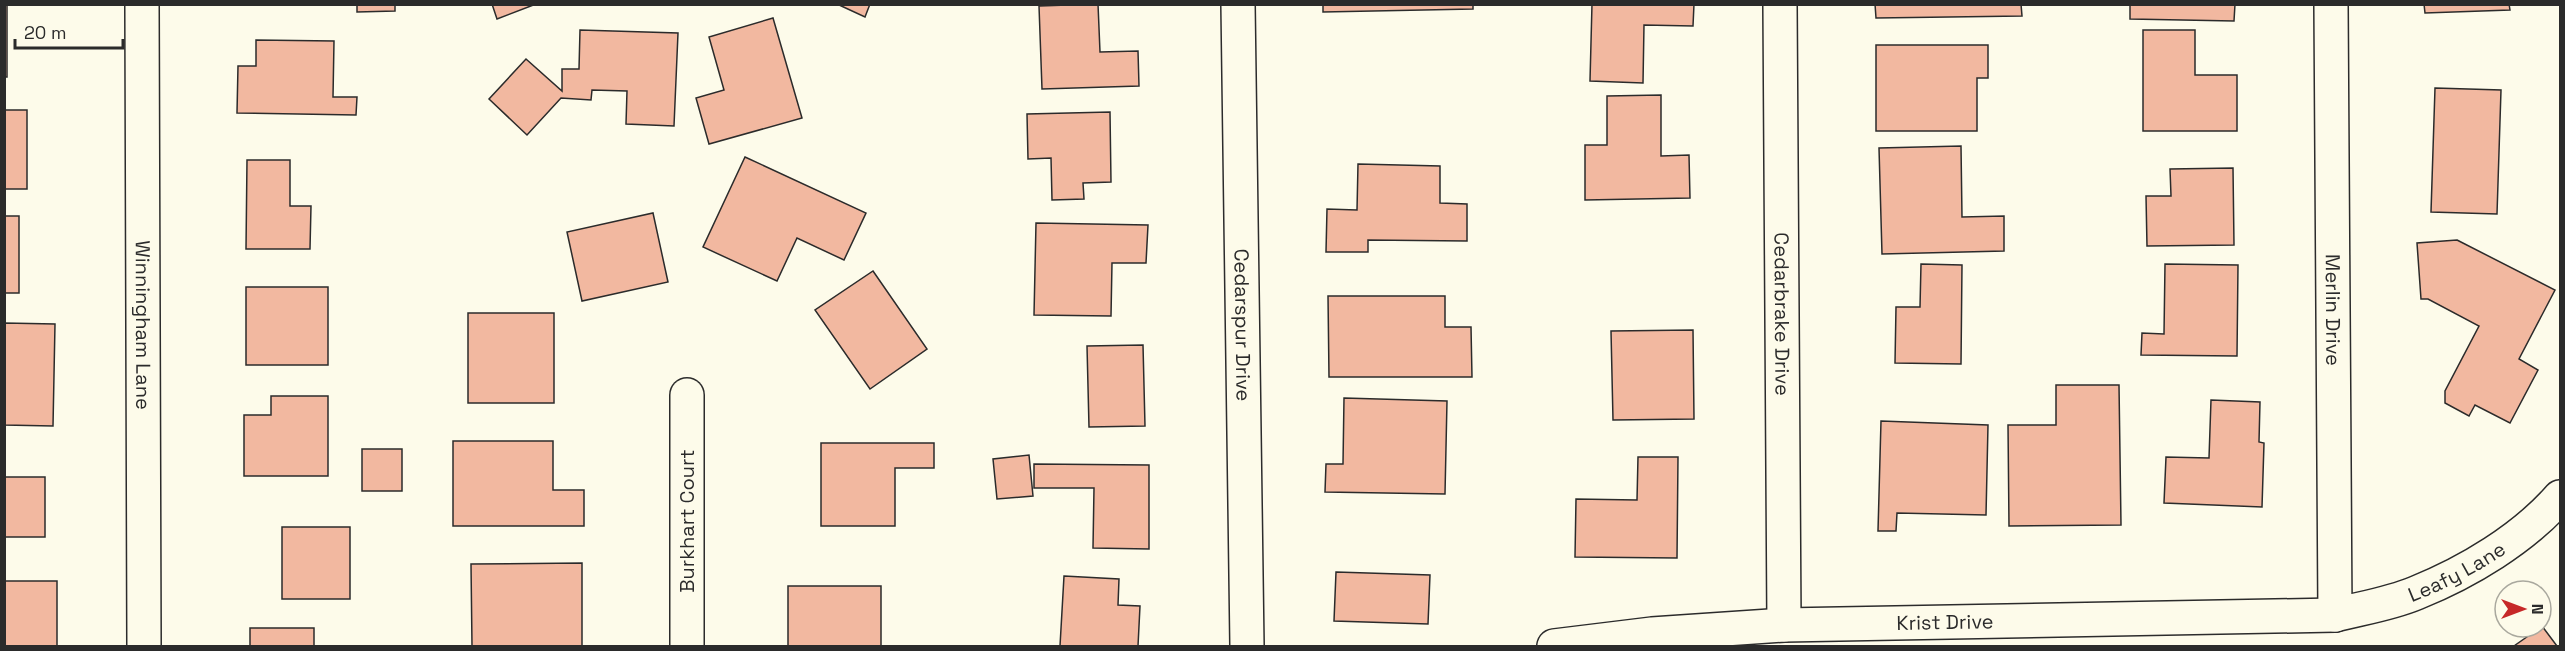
<svg xmlns="http://www.w3.org/2000/svg" width="2565" height="651" font-family="'Space Grotesk',sans-serif">
  <rect width="100%" height="100%" fill="#fdfbea"/>
  <g fill="#f2b8a0" stroke="#2b2b2b" stroke-width="1.5">
    <rect x="4" y="4" width="3" height="73"/>
    <polygon points="357,4 395,4 395,11 357,12"/>
    <polygon points="492,4 536,4 497,19"/>
    <polygon points="837,4 870,4 865,17"/>
    <polygon points="1098,4 1100,52 1138,51 1139,86 1042,89 1039,6"/>
    <polygon points="1323,4 1473,4 1473,9 1323,12"/>
    <polygon points="1592,4 1694,4 1693,26 1644,25 1643,83 1590,81"/>
    <polygon points="1875,4 2021,4 2022,16 1876,18"/>
    <polygon points="2130,4 2235,4 2234,21 2130,19"/>
    <polygon points="2424,4 2509,4 2510,10 2425,13"/>
    <polygon points="773,18 802,118 709,144 696,98 724,90 709,37"/>
    <polygon points="580,30 678,33 674,126 626,124 627,91 592,90 591,100 561,98 527,135 489,99 526,59 562,91 562,69 579,69"/>
    <polygon points="2143,30 2195,30 2195,75 2237,75 2237,131 2143,131"/>
    <polygon points="256,40 334,41 333,97 357,97 356,115 237,113 238,66 256,66"/>
    <polygon points="1876,45 1988,45 1988,78 1977,78 1977,131 1876,131"/>
    <polygon points="2435,88 2501,90 2497,214 2431,212"/>
    <polygon points="1661,95 1661,156 1689,155 1690,198 1585,200 1585,145 1607,145 1607,96"/>
    <rect x="4" y="110" width="23" height="79"/>
    <polygon points="1110,112 1111,182 1083,183 1084,199 1052,200 1051,158 1028,159 1027,114"/>
    <polygon points="1961,146 1962,217 2004,216 2004,251 1882,254 1879,148"/>
    <polygon points="745,157 866,213 844,260 797,238 777,281 703,247"/>
    <polygon points="247,160 290,160 290,206 311,206 310,249 246,249"/>
    <polygon points="1358,164 1440,166 1440,203 1467,204 1467,241 1368,240 1368,252 1326,252 1327,209 1357,210"/>
    <polygon points="2233,168 2234,245 2147,246 2146,196 2171,196 2170,169"/>
    <polygon points="653,213 668,282 582,301 567,232"/>
    <rect x="4" y="216" width="15" height="77"/>
    <polygon points="1036,223 1148,225 1146,263 1112,263 1111,316 1034,315"/>
    <polygon points="2457,240 2555,290 2519,359 2538,370 2510,423 2475,405 2469,416 2445,403 2445,391 2479,326 2428,299 2421,299 2417,243"/>
    <polygon points="1921,264 1962,265 1961,364 1895,363 1896,307 1920,307"/>
    <polygon points="2165,264 2238,265 2237,356 2141,355 2142,333 2164,334"/>
    <polygon points="873,271 927,349 870,389 815,310"/>
    <rect x="246" y="287" width="82" height="78"/>
    <polygon points="1328,296 1445,296 1445,327 1471,327 1472,377 1329,377"/>
    <rect x="468" y="313" width="86" height="90"/>
    <polygon points="4,323 55,324 53,426 4,425"/>
    <polygon points="1693,330 1694,419 1613,420 1611,331"/>
    <polygon points="1143,345 1145,426 1089,427 1087,346"/>
    <polygon points="2056,385 2119,385 2121,525 2009,526 2008,425 2056,425"/>
    <polygon points="271,396 328,396 328,476 244,476 244,415 271,415"/>
    <polygon points="1344,398 1447,401 1445,494 1325,492 1326,464 1343,464"/>
    <polygon points="2211,400 2260,402 2259,442 2264,443 2262,507 2164,503 2166,457 2209,458"/>
    <polygon points="1881,421 1988,425 1986,515 1897,513 1896,531 1878,531"/>
    <polygon points="453,441 553,441 553,490 584,490 584,526 453,526"/>
    <polygon points="821,443 934,443 934,468 895,468 895,526 821,526"/>
    <rect x="362" y="449" width="40" height="42"/>
    <polygon points="1029,455 1033,496 997,499 993,459"/>
    <polygon points="1638,457 1678,457 1677,558 1575,557 1576,499 1637,500"/>
    <polygon points="1034,464 1149,465 1149,549 1093,548 1094,488 1034,488"/>
    <rect x="4" y="477" width="41" height="60"/>
    <rect x="282" y="527" width="68" height="72"/>
    <polygon points="582,563 582,646 472,646 471,564"/>
    <polygon points="1336,572 1430,575 1428,624 1334,621"/>
    <polygon points="1064,576 1119,579 1118,605 1140,606 1138,646 1060,646"/>
    <rect x="4" y="581" width="53" height="65"/>
    <rect x="788" y="586" width="93" height="60"/>
    <polygon points="2542,626 2557,646 2514,646 2541,627"/>
    <rect x="250" y="628" width="64" height="18"/>
  </g>
  <g fill="none" stroke-linecap="round" stroke-linejoin="round">
    <defs>
      <g id="minor">
        <path id="s1" d="M142,4l2,642"/>
        <path id="s2" d="M1238,4l9,642"/>
        <path id="s3" d="M1780,4l4,621"/>
        <path id="s4" d="M2331,4l4,611"/>
        <polyline points="687,646 687,395"/>
        <path id="s5" d="M1554,646l98,-12 132,-9 551,-10c27,-7 55,-11 81,-22 52,-21 107,-54 144,-96"/>
      </g>
    </defs>
    <use href="#minor" stroke="#2b2b2b" stroke-width="36"/>
    <use href="#minor" stroke="#fdfbea" stroke-width="33"/>
  </g>
  <g text-anchor="middle" stroke-width="4.5" stroke-linejoin="round" paint-order="stroke">
    <g font-size="20" fill="#2b2b2b" stroke="#fdfbea">
      <text dy="7" stroke="none"><textPath href="#s4" startOffset="306">Merlin Drive</textPath></text>
      <text dy="7" stroke="none"><textPath href="#s3" startOffset="310">Cedarbrake Drive</textPath></text>
      <text dy="7" stroke="none"><textPath href="#s1" startOffset="321">Winningham Lane</textPath></text>
      <text dy="7" stroke="none"><textPath href="#s2" startOffset="321">Cedarspur Drive</textPath></text>
      <text transform="translate(687 521) rotate(-90)" y="7">Burkhart Court</text>
      <text dy="7" stroke="none"><textPath href="#s5" startOffset="912">Leafy Lane</textPath></text>
      <text dy="7" stroke="none"><textPath href="#s5" startOffset="392">Krist Drive</textPath></text>
    </g>
  </g>
  <rect width="2565" height="651" fill="none" stroke="#2b2b2b" stroke-width="12"/>
  <g transform="translate(2523 609) rotate(90)"><circle r="28" fill="#fdfbea" stroke="#a9a89e" stroke-width="1.5"/>
  <path d="M0-4.5L10 22L0 15L-10 22Z" fill="#c62828"/>
  <text y="-9" font-size="16" font-weight="bold" text-anchor="middle" fill="#2b2b2b">N</text>
  </g>
  <path d="M15 39v9h108v-9" fill="none" stroke="#2b2b2b" stroke-width="3"/>
  <text x="24" y="39" font-size="18" fill="#2b2b2b" stroke="#fdfbea" stroke-width="4.5" paint-order="stroke">20 m</text>
</svg>
